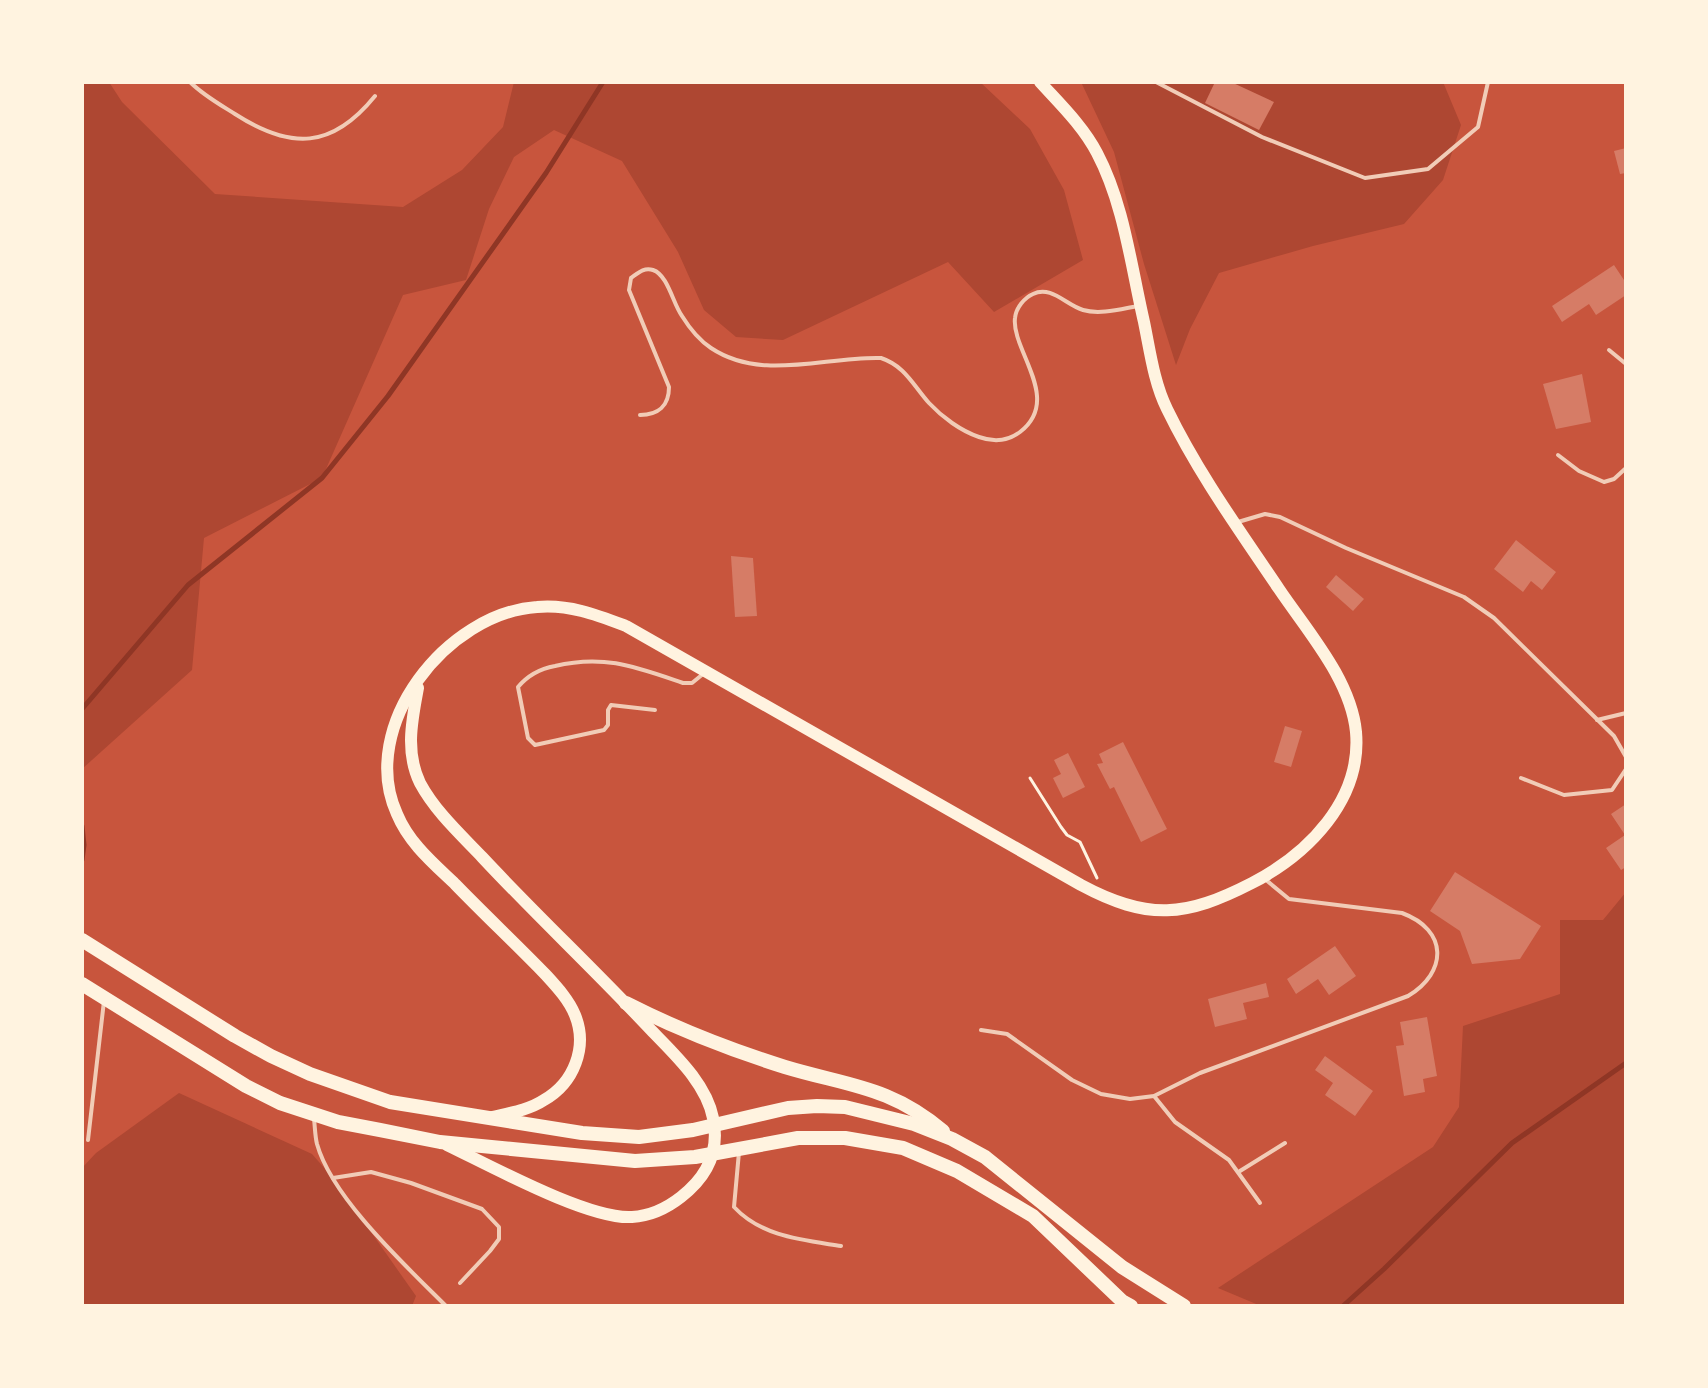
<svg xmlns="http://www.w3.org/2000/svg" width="1708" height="1388" font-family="Helvetica,sans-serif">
  <rect width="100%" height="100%" fill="#c8553d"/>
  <g fill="#ae4732">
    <polygon points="82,82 109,82 122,102 215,194 403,207 462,170 503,127 514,82 980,82 1030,129 1064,190 1083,260 994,312 948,262 783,340 736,337 704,310 678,252 622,161 554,130 514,157 489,209 466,280 403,295 322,478 204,538 192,670 82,769"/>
    <polygon points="1081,82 1443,82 1461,125 1443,180 1404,224 1313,246 1219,273 1190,329 1176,365 1144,264 1114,152"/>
    <polygon points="1626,892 1626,1306 1261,1306 1218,1288 1433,1147 1459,1107 1463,1026 1560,994 1560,920 1603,920"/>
    <polygon points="179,1093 312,1154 333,1178 416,1296 412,1306 82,1306 82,1168 96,1153"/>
  </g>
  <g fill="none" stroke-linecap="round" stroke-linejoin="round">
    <g stroke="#8f3625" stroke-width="5">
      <polyline points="82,709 188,585 322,478 388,396 546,173 603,82"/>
      <polyline points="82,826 84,845 82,860"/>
      <polyline points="1343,1306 1384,1269 1512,1143 1626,1063"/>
    </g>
  </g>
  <g fill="#d67c66">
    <polygon points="1215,82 1231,82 1274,102 1259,130 1205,103"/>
    <polygon points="1626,148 1626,173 1620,174 1614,151"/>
    <polygon points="1614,265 1626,283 1626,295 1596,315 1589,304 1562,322 1552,306"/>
    <polygon points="1582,374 1591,422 1556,429 1543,384"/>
    <polygon points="1516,540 1556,572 1542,590 1531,581 1523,592 1494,569"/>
    <polygon points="731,556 753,558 757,616 735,617"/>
    <polygon points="1336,575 1364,599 1353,611 1326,587"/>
    <polygon points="1285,726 1302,731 1291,767 1274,762"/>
    <polygon points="1123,742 1167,829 1141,842 1114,787 1110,789 1097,764 1103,763 1099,754"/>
    <polygon points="1068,753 1085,787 1063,798 1053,778 1061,774 1054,760"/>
    <polygon points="1626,804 1626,867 1621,870 1606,848 1625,835 1611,814"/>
    <polygon points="1455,872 1541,926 1520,959 1472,964 1460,931 1430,911"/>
    <polygon points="1335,946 1356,976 1329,995 1318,979 1296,994 1287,979"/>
    <polygon points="1266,983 1269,997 1243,1003 1247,1019 1215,1027 1208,999"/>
    <polygon points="1427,1017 1437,1076 1423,1079 1425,1092 1404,1096 1396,1046 1404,1045 1400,1022"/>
    <polygon points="1325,1056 1373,1091 1355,1116 1325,1095 1333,1083 1315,1070"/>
  </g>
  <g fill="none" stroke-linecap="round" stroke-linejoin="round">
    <polyline stroke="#fff3e0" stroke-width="3" points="1030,778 1061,827 1067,835 1080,842 1097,878"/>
    <g stroke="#f1ccb7" stroke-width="4">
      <path d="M190,82c13,13 29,22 45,32 56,36 97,35 140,-18"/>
      <polyline points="1156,82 1262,137 1365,178 1428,169 1478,127 1488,82"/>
      <polyline points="1609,350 1626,364"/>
      <path d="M640,415c18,0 29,-9 29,-28l-40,-97 2,-12c7,-5 13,-11 22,-8 15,5 20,34 29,46 8,13 17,24 29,32 51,34 114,8 170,10 24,8 32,27 48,45 13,14 32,28 50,34 14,5 29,4 41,-5 43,-33 -9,-82 -5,-114 1,-10 9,-20 18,-24 18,-9 33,11 50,16 17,5 38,-1 55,-4"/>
      <polyline points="1558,455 1579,471 1604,482 1614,479 1626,468"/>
      <polyline points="1238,522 1265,514 1280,517 1346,548 1464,597 1494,618 1614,736 1626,757"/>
      <path d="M655,710l-44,-5 -3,5v15l-4,5 -69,15 -7,-7 -10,-51c10,-12 21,-18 37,-21 49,-12 81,1 128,17h9l11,-9"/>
      <polyline points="1597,720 1626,713"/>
      <polyline points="1521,778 1564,795 1612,790 1626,769"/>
      <path d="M981,1030l26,4 65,46 29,14 29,5 24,-3 46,-23 208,-77c40,-24 40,-66 -6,-83l-113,-14 -23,-19"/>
      <polyline points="1154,1096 1175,1122 1229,1160 1260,1203"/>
      <path d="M314,1119c1,8 1,17 3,25 15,54 89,122 129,162"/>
      <polyline points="88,1140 104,1001"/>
      <path d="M739,1152l-5,55c28,30 69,33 107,39"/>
      <polyline points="1240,1171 1285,1143"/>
      <polyline points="333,1178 371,1172 411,1183 482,1209 499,1227 499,1239 490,1251 460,1283"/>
    </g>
    <g stroke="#fff3e0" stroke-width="12">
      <path d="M418,688c-6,32 -13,64 2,95 15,28 40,51 62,74 55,59 114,114 169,173 24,25 55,53 62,88 7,33 -6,59 -32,79 -14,11 -31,19 -49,20 -43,3 -143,-52 -185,-72"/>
      <path d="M492,1117c17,-4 37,-7 52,-17 30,-17 44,-53 31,-85 -6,-15 -18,-28 -29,-40 -30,-31 -61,-60 -91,-91 -22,-21 -46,-41 -58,-70 -40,-88 50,-201 140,-207 32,-3 60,8 89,19l455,259c67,36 105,32 171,-2 56,-29 110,-83 104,-151 -5,-52 -48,-100 -77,-143 -39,-58 -81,-116 -112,-180 -13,-26 -17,-58 -23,-87 -13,-56 -20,-118 -47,-169 -14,-27 -37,-49 -57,-71"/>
    </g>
    <g stroke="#fff3e0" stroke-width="14">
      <polyline points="82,940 235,1036 271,1056 310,1074 390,1102 582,1133 639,1137 693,1130 788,1108 817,1106 845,1107 914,1124 952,1139 985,1157 1122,1267 1184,1306"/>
      <polyline points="82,984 246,1086 280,1103 338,1122 380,1130 440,1142 635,1161 695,1157 798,1138 845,1138 903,1148 957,1171 1033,1216 1122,1301 1131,1306"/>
      <path d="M626,1003c51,26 105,47 159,64 63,19 105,19 158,64"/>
    </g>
  </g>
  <rect width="1708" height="1388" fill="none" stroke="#fff3e0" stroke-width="168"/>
</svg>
